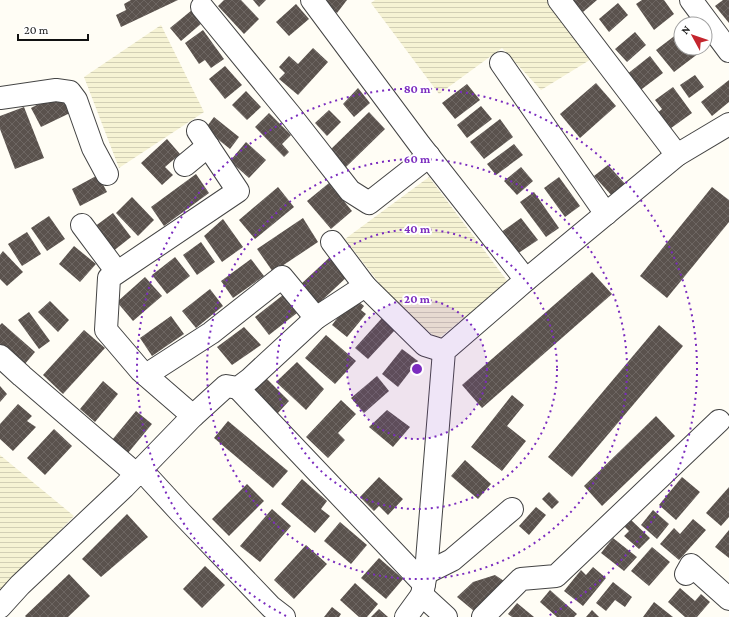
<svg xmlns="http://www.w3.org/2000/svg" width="729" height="617" font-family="'Crimson Pro',serif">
  <defs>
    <pattern id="farmland-rules" width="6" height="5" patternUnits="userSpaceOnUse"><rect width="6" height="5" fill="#f6f3d4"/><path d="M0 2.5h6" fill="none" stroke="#d2cfb5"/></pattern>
    <pattern id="building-cross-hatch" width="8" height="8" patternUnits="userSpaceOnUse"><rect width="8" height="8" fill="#5a524d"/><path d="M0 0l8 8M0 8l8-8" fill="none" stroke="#6d6662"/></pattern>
  </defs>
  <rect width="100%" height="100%" fill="#fffdf5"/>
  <g fill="url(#farmland-rules)">
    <polygon points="375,0 548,0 593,58 541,90 502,48 439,94 371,3"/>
    <polygon points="161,25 204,112 119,168 84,77"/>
    <polygon points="429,177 508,282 438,339 396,305 345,239"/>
    <polygon points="0,455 74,516 0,592"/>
  </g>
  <g fill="url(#building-cross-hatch)">
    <polygon points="131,0 178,0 121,27 116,15 126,10 124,4"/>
    <polygon points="224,0 241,0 259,19 244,34 218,6"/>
    <polygon points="253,0 266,0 259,7"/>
    <polygon points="320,0 347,0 337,13"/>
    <polygon points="573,0 597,0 583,12"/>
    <polygon points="642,0 664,0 674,14 654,30 636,4"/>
    <polygon points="723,0 729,0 729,23 715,6"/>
    <polygon points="618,3 628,15 609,32 599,19"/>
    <polygon points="296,4 309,19 289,36 276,22"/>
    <polygon points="192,10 202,23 181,41 170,28"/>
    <polygon points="203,30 224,59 211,68 205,60 199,64 185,43"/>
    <polygon points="681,31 681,48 696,48 699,53 674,72 656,50"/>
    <polygon points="635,32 646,45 627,62 615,49"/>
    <polygon points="313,48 328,62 298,95 279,79 285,73 279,67 289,56 298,64"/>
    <polygon points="650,56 663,73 638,92 626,75"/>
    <polygon points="225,66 242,85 225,99 209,79"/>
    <polygon points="695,75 704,87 689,98 680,85"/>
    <polygon points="729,80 729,102 712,116 701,102"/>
    <polygon points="596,83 616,106 580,138 560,114"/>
    <polygon points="467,84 480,100 455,119 442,103"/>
    <polygon points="673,87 692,113 667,131 655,115 662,109 655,100"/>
    <polygon points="358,88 370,103 354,117 343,104"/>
    <polygon points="246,91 261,107 247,120 232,105"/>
    <polygon points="60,93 70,113 41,127 31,108"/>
    <polygon points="481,106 492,119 467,138 457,125"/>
    <polygon points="24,107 44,158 15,169 0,129 0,116"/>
    <polygon points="329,110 341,122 327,136 315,123"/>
    <polygon points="369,112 385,129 346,167 330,150"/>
    <polygon points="269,113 291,135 282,144 289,152 284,157 255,127"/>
    <polygon points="214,117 239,137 230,149 205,129"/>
    <polygon points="500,119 513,137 484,159 470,142"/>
    <polygon points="167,139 180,154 165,167 173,175 162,185 141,163"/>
    <polygon points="246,142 266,160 249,178 230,161"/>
    <polygon points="514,144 523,155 496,175 487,164"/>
    <polygon points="608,165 626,185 613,197 594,176"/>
    <polygon points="521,167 533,181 517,195 504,181"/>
    <polygon points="196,174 209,193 164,226 151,207"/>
    <polygon points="98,175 107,192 80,206 72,189"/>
    <polygon points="559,177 580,206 565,217 544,188"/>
    <polygon points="329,183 352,211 331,229 307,201"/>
    <polygon points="278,187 294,207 255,239 239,220"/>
    <polygon points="712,187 729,200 729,222 667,298 640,276"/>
    <polygon points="534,192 559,228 546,237 520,202"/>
    <polygon points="132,197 154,220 138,236 116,213"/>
    <polygon points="113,213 131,237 112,252 94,227"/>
    <polygon points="49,216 65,239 47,251 31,228"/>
    <polygon points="303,218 318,242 273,272 257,249"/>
    <polygon points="521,218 538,240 514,256 500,233"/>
    <polygon points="223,219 243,247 222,262 204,236"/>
    <polygon points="27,232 41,254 22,266 8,244"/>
    <polygon points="201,242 215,262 197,275 183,255"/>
    <polygon points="74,246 96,264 80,282 59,264"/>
    <polygon points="3,251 23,272 7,286 0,279 0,255"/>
    <polygon points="175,257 190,276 167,294 152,275"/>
    <polygon points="330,257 348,276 318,304 300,285"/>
    <polygon points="251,259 264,276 233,298 221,281"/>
    <polygon points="592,272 612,294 482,408 462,385"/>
    <polygon points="145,277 162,296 133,321 117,302"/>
    <polygon points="210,289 223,306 196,328 182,311"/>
    <polygon points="283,295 297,313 269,335 255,317"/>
    <polygon points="353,297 364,306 361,310 366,314 347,337 332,325"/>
    <polygon points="50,301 69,320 58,332 38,312"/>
    <polygon points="29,312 50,341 39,349 18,320"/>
    <polygon points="171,316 184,334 152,356 140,338"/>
    <polygon points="382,318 395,330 368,359 355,348"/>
    <polygon points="2,323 35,352 24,365 0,344 0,325"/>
    <polygon points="659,325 683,346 572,477 548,457"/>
    <polygon points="244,327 261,345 232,365 217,347"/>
    <polygon points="84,330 105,348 63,394 43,375"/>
    <polygon points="326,335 356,361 335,384 305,358"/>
    <polygon points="402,349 418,361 398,387 382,374"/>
    <polygon points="297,362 324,389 306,410 276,382"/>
    <polygon points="377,376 389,391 364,413 351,398"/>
    <polygon points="266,378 289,401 277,414 254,391"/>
    <polygon points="103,381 118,394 95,422 80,409"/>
    <polygon points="0,386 7,394 0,402"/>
    <polygon points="512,395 524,405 507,426 526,441 502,471 471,447"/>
    <polygon points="341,400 356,414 338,433 345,440 328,458 306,437"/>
    <polygon points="18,404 32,416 27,421 36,427 13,451 0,439 0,424"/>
    <polygon points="387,410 410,427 393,447 369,427"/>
    <polygon points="136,411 152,424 128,453 112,440"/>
    <polygon points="656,416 675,436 602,506 584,486"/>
    <polygon points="228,421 288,471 273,488 214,438"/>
    <polygon points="54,429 72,446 45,475 27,458"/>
    <polygon points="465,460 491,484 478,499 451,476"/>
    <polygon points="379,477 403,499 388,515 379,506 374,511 360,497"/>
    <polygon points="682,477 700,492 676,520 659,505"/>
    <polygon points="302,479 327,501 321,509 330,516 315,533 281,504"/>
    <polygon points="247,484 264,501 229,536 212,519"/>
    <polygon points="729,487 729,517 721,526 706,513"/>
    <polygon points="549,492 559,502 552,509 542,499"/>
    <polygon points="536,507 546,515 529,535 519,526"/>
    <polygon points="272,509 291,526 260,562 240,546"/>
    <polygon points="653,510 669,524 657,539 641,525"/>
    <polygon points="127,514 148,537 101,577 82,559"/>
    <polygon points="630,519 650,538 639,549 624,536 629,531 624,526"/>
    <polygon points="693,519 706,530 679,560 660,544 674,528 680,534"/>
    <polygon points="340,522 367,545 351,564 324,541"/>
    <polygon points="729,530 729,558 715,547"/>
    <polygon points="613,538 637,557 624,571 601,553"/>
    <polygon points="306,545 327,564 294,599 274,580"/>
    <polygon points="652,547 670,562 649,586 631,571"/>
    <polygon points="379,558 403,579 386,599 361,578"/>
    <polygon points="205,566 225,585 202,608 183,589"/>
    <polygon points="593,567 606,578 583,606 564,591 581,570 586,575"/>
    <polygon points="69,574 90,596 68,617 26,617 25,616"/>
    <polygon points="495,575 504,581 474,611 457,597 473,582"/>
    <polygon points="613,582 632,597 625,607 615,600 606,611 596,603"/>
    <polygon points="355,583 378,604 367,617 359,617 340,600"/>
    <polygon points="680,588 695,601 701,594 710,602 697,617 685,617 668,602"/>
    <polygon points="550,590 577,614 574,617 557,617 540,602"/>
    <polygon points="654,602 673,617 643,617"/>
    <polygon points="517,603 534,617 512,617 508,614"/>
    <polygon points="332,607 341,614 339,617 324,617"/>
    <polygon points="379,609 388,617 371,617"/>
    <polygon points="592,610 599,617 586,617"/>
  </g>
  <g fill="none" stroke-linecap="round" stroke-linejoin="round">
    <defs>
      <g id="minor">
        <polyline points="312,0 420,145 526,280"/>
        <polyline points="559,0 677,155"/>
        <polyline points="691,0 729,51"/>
        <polyline points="202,7 292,117 350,191 369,203 429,156"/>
        <polyline points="501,63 606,214"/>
        <polyline points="0,98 56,90 70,92 76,100 93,148 107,174"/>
        <polyline points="185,165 208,146"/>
        <polyline points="82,225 117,272"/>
        <polyline points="332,242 365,286 425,345 444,351"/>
        <polyline points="0,356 22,376 136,474 147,476 181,513 271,607 284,617"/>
        <polyline points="146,375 211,333 282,277 316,318"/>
        <polyline points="238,388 424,584"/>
        <polyline points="193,416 141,371 106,330 109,278 238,191 198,131"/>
        <polyline points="426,573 452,560 512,509"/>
        <polyline points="686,574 691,565 729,599"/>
        <polyline points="0,607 20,585 124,487 193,416 226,386 238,388 250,379 316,318 365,286"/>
        <polyline points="406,617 422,595"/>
        <polyline points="446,617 422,595 426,573 444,351 526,280 677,155 729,124"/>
        <polyline points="483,617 521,579 556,576 719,421"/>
      </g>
    </defs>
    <use href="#minor" stroke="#444" stroke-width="24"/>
    <use href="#minor" stroke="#fff" stroke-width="22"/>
  </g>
  <circle cx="417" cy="369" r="70" fill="#7b2cbf" fill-opacity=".12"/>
  <g fill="none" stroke="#7b2cbf" stroke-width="2" stroke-dasharray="2 4">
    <circle cx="417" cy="369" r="70"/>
    <circle cx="417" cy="369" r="140"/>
    <circle cx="417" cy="369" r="210"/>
    <path d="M286 616A280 280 0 1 1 548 616"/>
  </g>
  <circle cx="417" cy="369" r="6" fill="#7b2cbf" stroke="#fff" stroke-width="2"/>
  <g font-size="12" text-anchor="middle" font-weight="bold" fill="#7b2cbf" stroke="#fff" stroke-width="4" stroke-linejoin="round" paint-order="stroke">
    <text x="417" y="93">80 m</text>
    <text x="417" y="163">60 m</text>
    <text x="417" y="233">40 m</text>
    <text x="417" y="303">20 m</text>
  </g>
  <g transform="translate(693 36) rotate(310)"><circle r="19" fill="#ffffff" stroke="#a0a0a0"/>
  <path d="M0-3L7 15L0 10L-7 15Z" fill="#c4262e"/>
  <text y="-6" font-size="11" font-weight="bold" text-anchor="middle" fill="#111111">N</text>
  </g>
  <path d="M18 34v6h70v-6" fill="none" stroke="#111111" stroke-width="2"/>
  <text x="24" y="34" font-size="12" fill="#111111" stroke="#ffffff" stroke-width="3" paint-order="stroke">20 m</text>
</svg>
